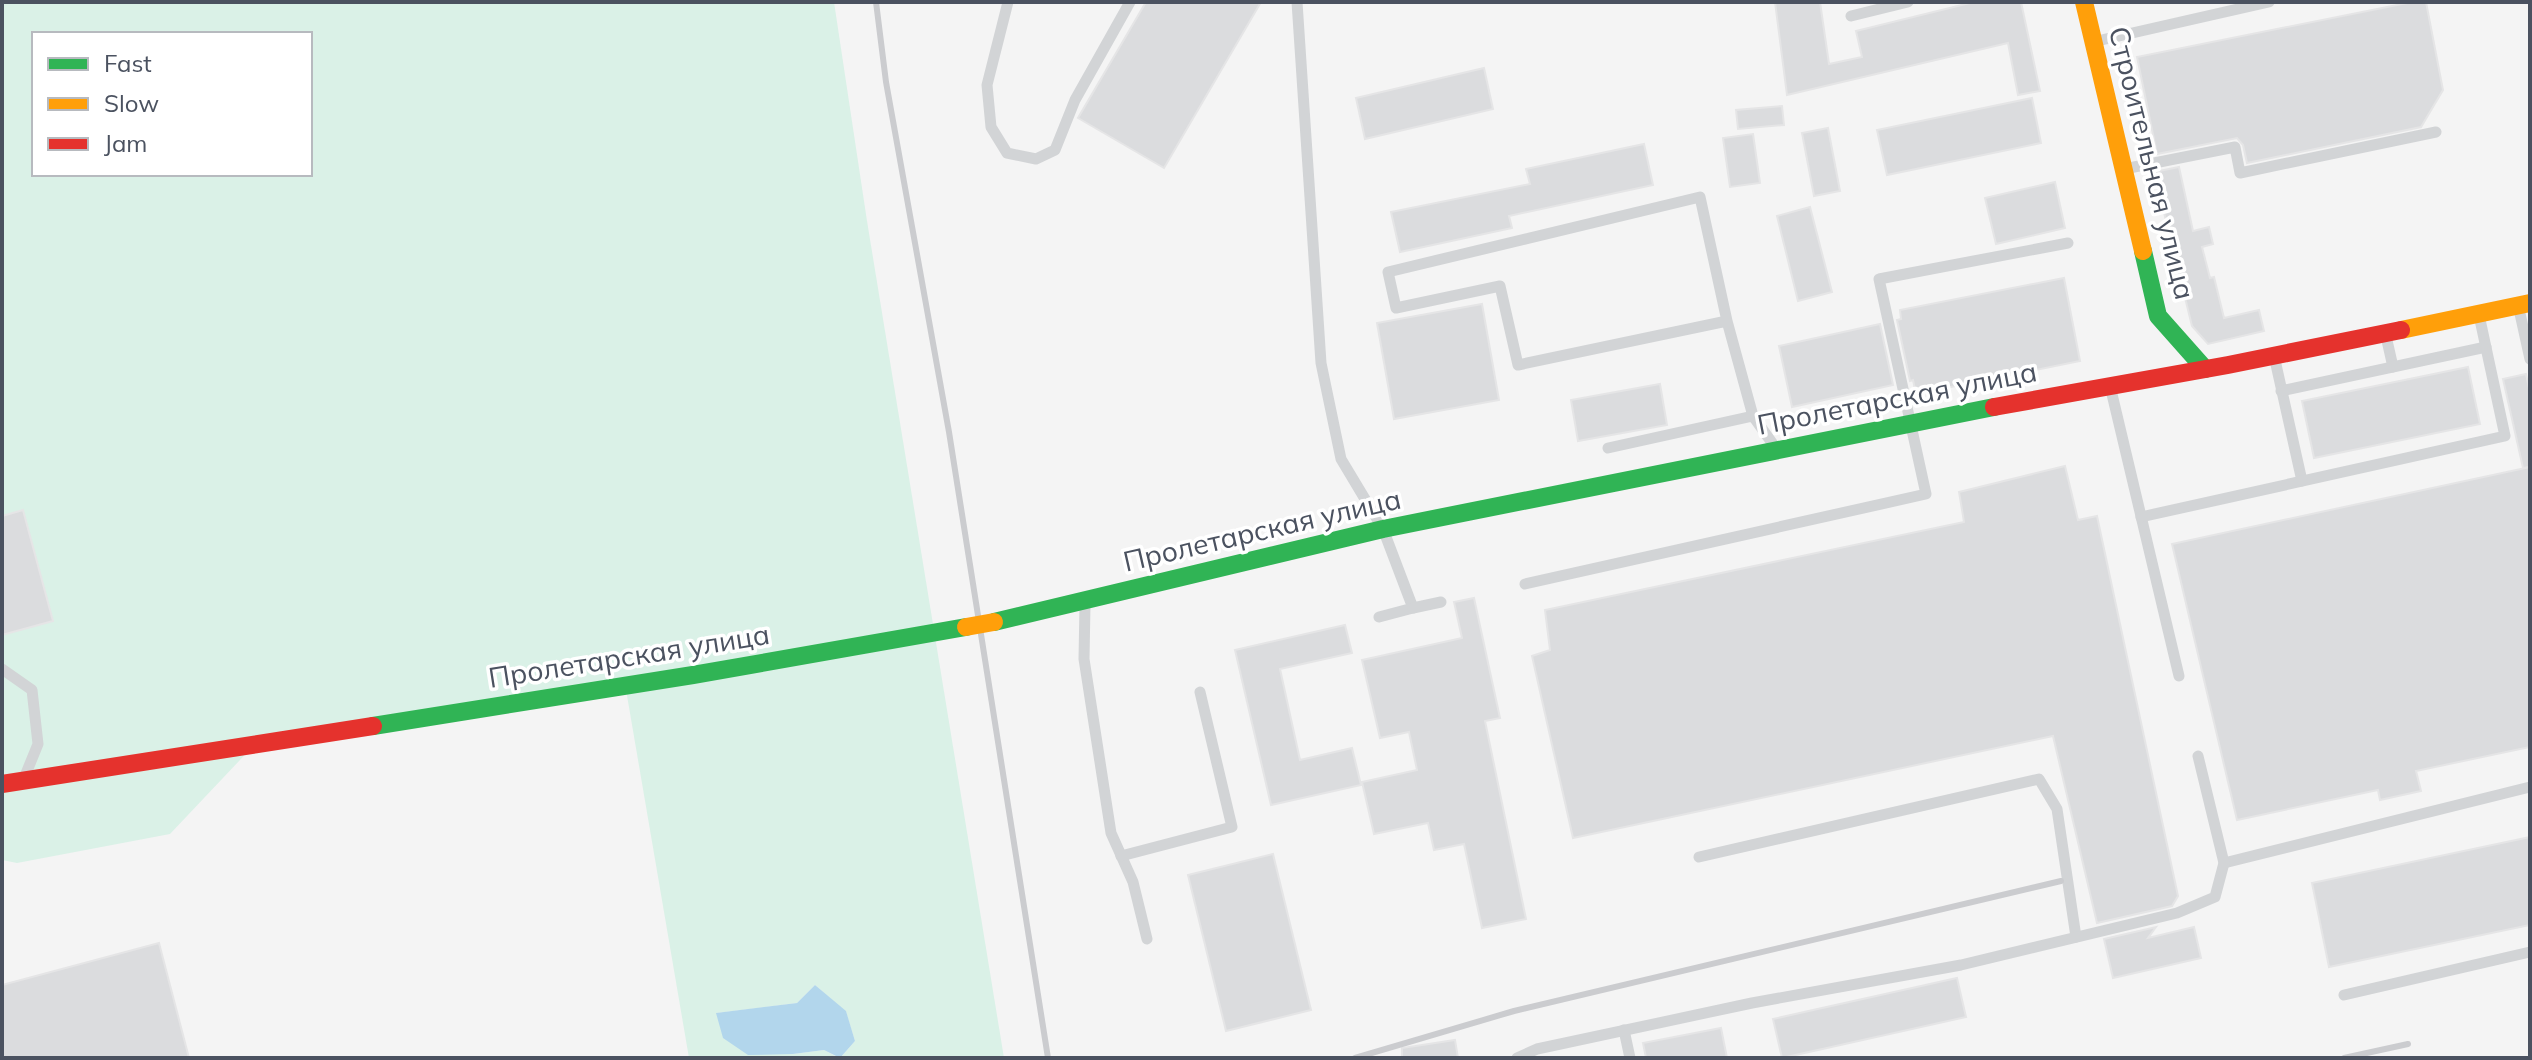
<svg xmlns="http://www.w3.org/2000/svg" width="2532" height="1060" font-family="Mulish,sans-serif">
  <rect width="100%" height="100%" fill="#f4f4f4"/>
  <path fill="#daf1e7" fill-rule="evenodd" d="M2,2h832l33,219 137,837h-164l15,-17 -9,-29 -31,-27 -18,18 -80,10 76,41 31,-4 15,8h-150l-65,-380 -367,64 -87,92 -153,29 -15,-3zM34,34h276v140h-276z"/>
  <polygon fill="#b2d6ec" points="815,985 846,1011 855,1041 840,1058 824,1050 793,1054 748,1055 723,1038 716,1013 797,1003"/>
  <g fill="#dbdcde" stroke="#e5e5e6" stroke-width="2">
    <polygon points="1146,2 1261,2 1164,168 1078,118"/>
    <polygon points="1775,2 1820,2 1829,64 1862,57 1856,31 1974,2 2021,2 2040,91 2018,95 2008,43 1787,95"/>
    <polygon points="2412,2 2426,2 2443,90 2421,127 2247,163 2243,145 2237,138 2157,154 2137,57"/>
    <polygon points="1484,68 1493,109 1365,139 1356,98"/>
    <polygon points="2032,98 2041,143 1887,175 1877,130"/>
    <polygon points="1782,106 1784,125 1738,129 1736,110"/>
    <polygon points="1828,128 1840,191 1814,196 1802,133"/>
    <polygon points="1753,134 1760,183 1730,187 1723,138"/>
    <polygon points="1644,144 1653,185 1509,216 1512,228 1400,252 1391,212 1530,184 1526,169"/>
    <polygon points="2179,167 2193,231 2209,227 2213,244 2202,247 2210,278 2214,277 2224,318 2259,310 2264,331 2208,344 2192,326 2154,172"/>
    <polygon points="2055,182 2065,228 1996,244 1985,198"/>
    <polygon points="1810,207 1832,292 1798,301 1777,216"/>
    <polygon points="2064,278 2080,361 1916,394 1913,380 1910,381 1897,320 1901,319 1900,310"/>
    <polygon points="1482,304 1499,400 1394,419 1377,323"/>
    <polygon points="1880,324 1893,385 1792,407 1779,346"/>
    <polygon points="2468,367 2480,424 2314,458 2302,401"/>
    <polygon points="2526,374 2530,393 2530,467 2523,468 2503,379"/>
    <polygon points="1660,384 1667,425 1578,441 1571,400"/>
    <polygon points="2065,466 2078,520 2097,516 2178,896 2172,906 2097,923 2053,736 1573,838 1532,656 1550,650 1545,610 1964,522 1959,492"/>
    <polygon points="2530,467 2530,747 2416,771 2421,791 2380,800 2378,790 2237,820 2172,544"/>
    <polygon points="23,510 53,621 2,635 2,516"/>
    <polygon points="1474,598 1500,718 1485,721 1526,919 1482,928 1464,844 1434,850 1428,823 1374,834 1362,782 1417,770 1409,732 1380,738 1362,660 1462,638 1454,602"/>
    <polygon points="1345,625 1352,653 1280,669 1300,760 1352,748 1361,785 1271,805 1235,650"/>
    <polygon points="2530,837 2530,925 2329,967 2312,883"/>
    <polygon points="1273,854 1311,1010 1226,1031 1188,875"/>
    <polygon points="2156,927 2148,938 2194,927 2201,958 2113,978 2104,939"/>
    <polygon points="159,943 189,1058 2,1058 2,985"/>
    <polygon points="1957,978 1966,1017 1782,1058 1773,1019"/>
    <polygon points="1721,1028 1727,1058 1646,1058 1643,1043"/>
    <polygon points="1455,1040 1458,1058 1402,1058 1402,1048"/>
  </g>
  <g fill="none" stroke-linecap="round" stroke-linejoin="round">
    <g stroke="#d2d4d6" stroke-width="11">
      <polyline points="1008,2 987,85 991,127 1007,153 1036,159 1055,150 1075,100 1130,2"/>
      <polyline points="1297,2 1321,363 1341,459 1383,529 1413,608 1379,617"/>
      <polyline points="1851,16 1908,2"/>
      <polyline points="2097,41 2269,2"/>
      <polyline points="2124,169 2235,147 2240,173 2436,132"/>
      <polyline points="2519,309 2530,359"/>
      <polyline points="1727,321 1700,197 1388,272 1396,308 1500,286 1518,365 1727,321 1753,416"/>
      <polyline points="2386,336 2393,367"/>
      <polyline points="2275,360 2302,481"/>
      <polyline points="2111,390 2179,676"/>
      <polyline points="2281,391 2486,347"/>
      <polyline points="1608,448 1753,416 1775,447"/>
      <polyline points="2141,517 2505,436 2479,315"/>
      <polyline points="1525,584 1926,494 1879,279 2068,243"/>
      <polyline points="1085,605 1084,659 1111,833 1133,882 1147,939"/>
      <polyline points="1413,608 1441,602"/>
      <polyline points="2,669 32,690 38,744 25,776"/>
      <polyline points="1121,856 1232,827 1200,692"/>
      <polyline points="1699,857 2039,779 2057,809 2076,937"/>
      <polyline points="2224,863 2530,787"/>
      <polyline points="2344,995 2530,952"/>
      <polyline points="1624,1030 1630,1058"/>
      <polyline points="1517,1058 1537,1049 1752,1003 1961,965 2177,913 2215,897 2224,863 2198,756"/>
    </g>
    <g stroke="#30b455" stroke-width="18">
      <polyline points="2143,251 2158,316 2205,369"/>
      <polyline points="994,622 1383,529 1994,407"/>
      <polyline points="373,726 693,675 966,627"/>
    </g>
    <g stroke="#ff9f0a" stroke-width="18">
      <polyline points="2084,2 2143,251"/>
      <polyline points="2401,330 2530,303"/>
    </g>
    <g stroke="#e5322d" stroke-width="18">
      <polyline points="1994,407 2228,365 2401,330"/>
      <polyline points="2,784 373,726"/>
    </g>
    <g stroke="#cbcccf" stroke-width="6">
      <polyline points="876,2 886,82 949,432 1048,1058"/>
      <polyline points="1355,1058 1514,1011 2061,881"/>
      <polyline points="2344,1058 2408,1044"/>
    </g>
    <polyline stroke="#ff9f0a" stroke-width="18" points="966,627 994,622"/>
  </g>
  <g text-anchor="middle" stroke-width="7" stroke-linejoin="round" paint-order="stroke">
    <g font-size="28" fill="#4b5260" stroke="#fff">
      <text transform="translate(2152 163) rotate(76)" y="10">Строительная улица</text>
      <text transform="translate(1897 398) rotate(-11)" y="10">Пролетарская улица</text>
      <text transform="translate(1262 530) rotate(-13)" y="10">Пролетарская улица</text>
      <text transform="translate(629 656) rotate(-9)" y="10">Пролетарская улица</text>
    </g>
  </g>
  <rect width="2532" height="1060" fill="none" stroke="#4b5260" stroke-width="8"/>
  <rect x="32" y="32" width="280" height="144" fill="#ffffff" stroke="#b7babf" stroke-width="2"/>
  <rect x="48" y="58" width="40" height="12" fill="#30b455" stroke="#b7babf" stroke-width="2"/>
  <text x="104" y="72" font-size="24" fill="#4b5260">Fast</text>
  <rect x="48" y="98" width="40" height="12" fill="#ff9f0a" stroke="#b7babf" stroke-width="2"/>
  <text x="104" y="112" font-size="24" fill="#4b5260">Slow</text>
  <rect x="48" y="138" width="40" height="12" fill="#e5322d" stroke="#b7babf" stroke-width="2"/>
  <text x="104" y="152" font-size="24" fill="#4b5260">Jam</text>
</svg>
